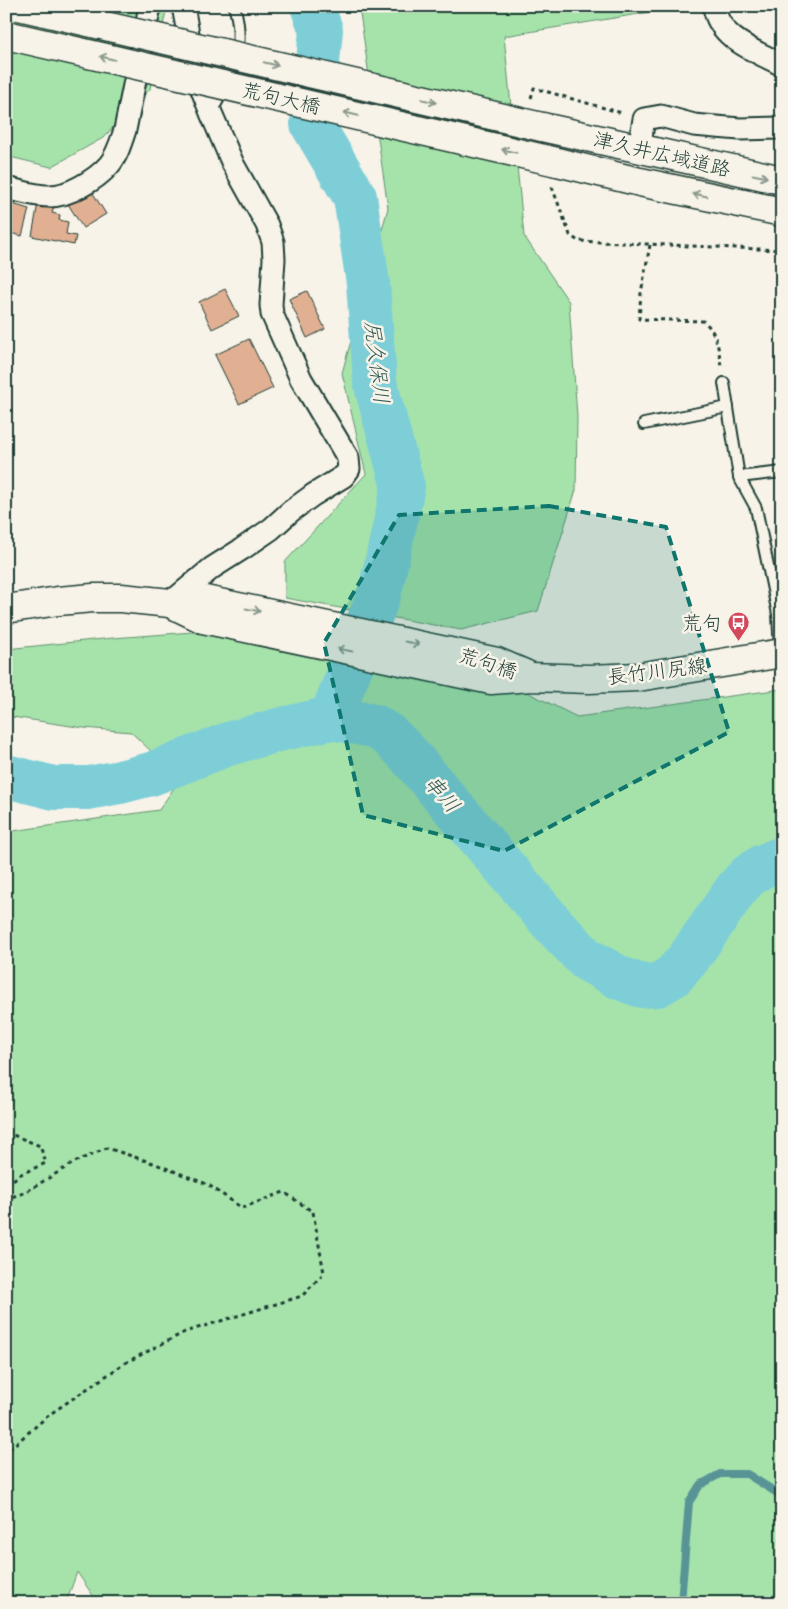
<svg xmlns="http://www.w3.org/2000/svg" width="788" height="1609" font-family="Caveat,'Klee One',sans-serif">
  <rect width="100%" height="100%" fill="#f7f3e8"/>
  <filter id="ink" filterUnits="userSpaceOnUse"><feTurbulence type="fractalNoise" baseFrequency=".02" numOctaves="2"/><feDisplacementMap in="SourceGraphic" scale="10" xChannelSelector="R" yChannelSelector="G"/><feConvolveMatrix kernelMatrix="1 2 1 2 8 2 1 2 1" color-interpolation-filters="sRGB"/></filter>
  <g filter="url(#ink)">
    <g fill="#a6e3aa" stroke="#62906f">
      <polygon points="12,6 167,6 150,89 103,138 51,167 6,156 6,31"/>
      <polygon points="359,6 656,6 651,12 504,36 524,236 569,302 577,416 576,490 538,611 461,630 285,598 285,562 366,474 342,373 388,208"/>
      <polygon points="273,626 458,658 577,717 782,689 782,1603 98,1603 77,1572 66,1603 6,1603 6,832 159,810 180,779 131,732 84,728 6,716 6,649 113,638"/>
    </g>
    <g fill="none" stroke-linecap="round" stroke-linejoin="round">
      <polyline stroke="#589496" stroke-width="8" points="681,1603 689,1502 700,1485 720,1474 747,1474 782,1496"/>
      <g stroke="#7eced8" stroke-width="44">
        <polyline points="312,6 321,30 312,124 355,197 368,283 375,382 403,487 380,592 331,718"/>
        <polyline points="6,776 54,788 88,788 120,782 151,774 228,744 278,730 331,718 374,726 390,736 407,753 551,922 586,959 620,978 641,986 658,985 673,976 688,959 737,888 748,876 763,866 782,858"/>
      </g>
    </g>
    <g fill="#e1b093" stroke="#1f3d34">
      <polygon points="91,190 106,214 83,228 68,204"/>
      <polygon points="6,202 29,209 22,236 6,232"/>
      <polygon points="38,203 54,207 52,213 60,215 59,220 68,222 66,234 76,236 74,245 32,236"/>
      <polygon points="225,289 239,316 212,329 199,302"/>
      <polygon points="307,291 325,329 307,338 289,299"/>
      <polygon points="249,339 273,388 239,404 215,355"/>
    </g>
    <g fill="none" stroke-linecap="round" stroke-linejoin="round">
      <defs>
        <g id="lane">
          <path d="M212,111c6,-12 15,-25 20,-38 8,-21 9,-46 2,-67"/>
          <polyline points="724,383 739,477 756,508 778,614 780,652"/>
          <polyline points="644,424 728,407"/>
          <polyline points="739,477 782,472"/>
        </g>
        <g id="street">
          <path d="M714,6c4,33 42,45 68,59"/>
          <polyline points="639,149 644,119 661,116 694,125 716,127 740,129 782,128"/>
          <path d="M6,188c14,3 28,8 42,8 19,1 48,-16 61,-31 8,-9 12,-23 16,-35l25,-124"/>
          <polyline points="170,603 212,568 242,549 271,529 291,511 313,495 344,476 349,469 348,458 301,379 272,314 271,305 274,259 273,242 267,225 233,164 211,113 195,72 183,6"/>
        </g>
        <g id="secondary">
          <polyline points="542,127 782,180"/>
          <polyline points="557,162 640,182 782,212"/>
          <polyline points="170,603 203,619 491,680 531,677 589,679 638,677 782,653"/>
          <polyline points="6,609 58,601 93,598 121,598 170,603 205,600 497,662 525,674"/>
        </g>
      </defs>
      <use href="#lane" stroke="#1f3d34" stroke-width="14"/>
      <use href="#street" stroke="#1f3d34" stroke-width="25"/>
      <use href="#secondary" stroke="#1f3d34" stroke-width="31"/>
      <g stroke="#1f3d34" stroke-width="3" stroke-dasharray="4 4" stroke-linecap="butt">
        <polyline points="531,98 534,88 622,113"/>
        <polyline points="552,187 570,235 578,241 782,250"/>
        <path d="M650,245l-9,48 -2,26 64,2c14,10 16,29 18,46"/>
        <polyline points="6,1132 40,1146 46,1163 21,1174 6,1185"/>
        <polyline points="6,1195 8,1198 24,1193 75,1162 107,1148 153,1163 207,1184 242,1208 284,1192 313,1212 324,1273 302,1296 185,1332 125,1363 50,1414 6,1452"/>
      </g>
      <use href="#lane" stroke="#f7f3e8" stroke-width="10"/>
      <use href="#street" stroke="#f7f3e8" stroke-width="21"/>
      <use href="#secondary" stroke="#f7f3e8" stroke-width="28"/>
      <defs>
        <g id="secondary-bridge">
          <polyline points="19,6 542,127"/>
          <polyline points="6,35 557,162"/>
        </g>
      </defs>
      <use href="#secondary-bridge" stroke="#1f3d34" stroke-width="31" stroke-linecap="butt"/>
      <use href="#secondary-bridge" stroke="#f7f3e8" stroke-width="28"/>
    </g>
    <defs><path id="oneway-shaft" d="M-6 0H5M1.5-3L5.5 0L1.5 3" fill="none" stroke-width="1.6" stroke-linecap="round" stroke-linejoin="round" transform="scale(1.25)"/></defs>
    <g stroke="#8b988e">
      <use href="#oneway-shaft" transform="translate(107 58) rotate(-167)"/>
      <use href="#oneway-shaft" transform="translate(271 64) rotate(13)"/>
      <use href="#oneway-shaft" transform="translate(429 101) rotate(13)"/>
      <use href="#oneway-shaft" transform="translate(351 114) rotate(-167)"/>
      <use href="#oneway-shaft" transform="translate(509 151) rotate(-167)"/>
      <use href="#oneway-shaft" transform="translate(760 176) rotate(12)"/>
      <use href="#oneway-shaft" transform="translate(700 195) rotate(-168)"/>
      <use href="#oneway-shaft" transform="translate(253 610) rotate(11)"/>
      <use href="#oneway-shaft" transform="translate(412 643) rotate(12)"/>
      <use href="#oneway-shaft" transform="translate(345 650) rotate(-168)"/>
    </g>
  </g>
  <path fill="#0f766e" fill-opacity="0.2" stroke="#0f766e" stroke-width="4" stroke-dasharray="10 6" stroke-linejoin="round" d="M549,506l117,21 63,205 -225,119 -141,-36 -39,-172 75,-128z"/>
  <defs>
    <symbol id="bus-pin" viewBox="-11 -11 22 30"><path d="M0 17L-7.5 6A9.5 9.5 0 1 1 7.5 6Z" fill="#d1495b" stroke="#f7f3e8"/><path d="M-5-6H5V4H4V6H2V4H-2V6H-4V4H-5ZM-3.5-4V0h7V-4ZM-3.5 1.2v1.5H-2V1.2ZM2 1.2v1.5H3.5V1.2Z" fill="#fff"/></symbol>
  </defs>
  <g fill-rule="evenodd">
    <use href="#bus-pin" x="726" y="610" width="25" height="34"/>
  </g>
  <g text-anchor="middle" stroke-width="5" stroke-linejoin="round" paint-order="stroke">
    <g font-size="20" fill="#1f3d34" stroke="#f7f3e8">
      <text transform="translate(281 98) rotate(13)" y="7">荒句大橋</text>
      <text transform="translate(662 154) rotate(13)" y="7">津久井広域道路</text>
      <text transform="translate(488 663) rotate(18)" y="7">荒句橋</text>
      <text transform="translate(657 671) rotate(-7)" y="7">長竹川尻線</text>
    </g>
    <g font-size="20" fill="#1f3d34" stroke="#f7f3e8" text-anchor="end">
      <text x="722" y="630">荒句</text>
    </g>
    <g font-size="21" font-style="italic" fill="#325a55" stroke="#f7f3e8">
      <text transform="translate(377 362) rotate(83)" y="7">尻久保川</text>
      <text transform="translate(442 794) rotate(49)" y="7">串川</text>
    </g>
  </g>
  <rect width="788" height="1609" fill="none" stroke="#f7f3e8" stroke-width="25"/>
  <rect x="12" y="12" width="763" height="1584" fill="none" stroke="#1f3d34" stroke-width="2" filter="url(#ink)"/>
</svg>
